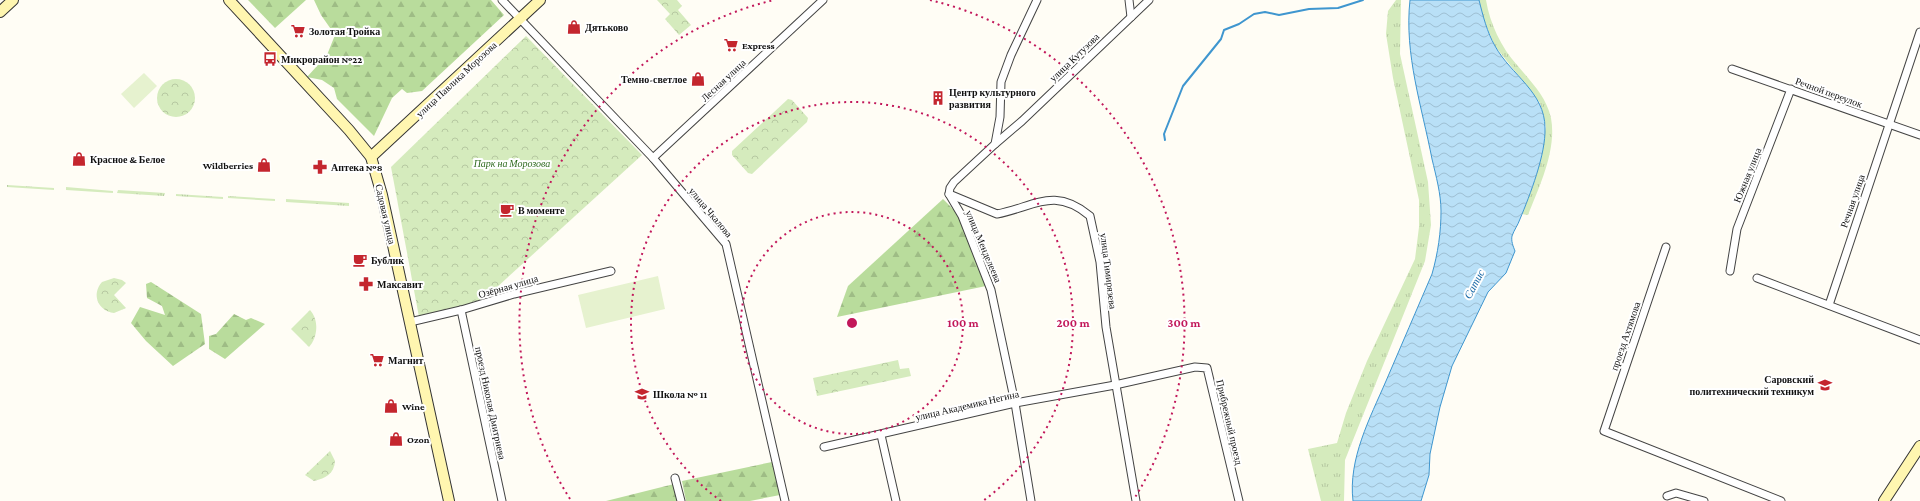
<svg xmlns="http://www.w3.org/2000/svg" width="1920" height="501" font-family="'Crimson Pro',serif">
  <defs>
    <pattern id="grass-tufts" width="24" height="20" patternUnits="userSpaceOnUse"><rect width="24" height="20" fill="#d5ebbd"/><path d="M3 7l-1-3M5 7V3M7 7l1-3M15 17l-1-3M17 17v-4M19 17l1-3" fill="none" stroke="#b6c8a1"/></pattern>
    <pattern id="forest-firs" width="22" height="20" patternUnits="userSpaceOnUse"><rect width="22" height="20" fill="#b9dc9c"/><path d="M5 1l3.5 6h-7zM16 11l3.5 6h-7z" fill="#9ebc85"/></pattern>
    <pattern id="park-crowns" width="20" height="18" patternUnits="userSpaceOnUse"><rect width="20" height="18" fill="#d5ebbd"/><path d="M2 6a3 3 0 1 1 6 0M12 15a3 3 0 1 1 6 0" fill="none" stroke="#b6c8a1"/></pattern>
    <pattern id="water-waves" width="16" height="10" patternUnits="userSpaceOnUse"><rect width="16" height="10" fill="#b9e0f7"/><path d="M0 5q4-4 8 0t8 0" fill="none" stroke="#9ebfd3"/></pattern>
  </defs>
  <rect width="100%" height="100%" fill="#fffdf5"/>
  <g fill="url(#grass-tufts)">
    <polygon points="1396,0 1401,0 1400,54 1428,182 1431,225 1425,261 1345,460 1344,501 1321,501 1308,449 1337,443 1346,413 1367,361 1415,259 1419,227 1419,200 1393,78 1386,34 1388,11"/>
    <path d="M1479,0h7c4,24 15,47 31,65 14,17 29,31 34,53 6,32 -12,69 -23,97l-6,-1 10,-29 14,-58 -6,-24 -45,-57 -11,-25z"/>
    <polygon points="7,185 54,188 54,190 7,187"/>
    <polygon points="66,187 113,191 113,193 66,190"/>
    <polygon points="118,190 165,193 164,196 117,193"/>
    <polygon points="176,194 223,197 223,199 176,196"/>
    <polygon points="228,196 275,199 275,201 228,198"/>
    <polygon points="286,199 349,203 349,206 286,202"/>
  </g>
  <g fill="url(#forest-firs)">
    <polygon points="248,0 306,0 275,28"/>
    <polygon points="314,0 491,0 504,15 422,91 407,93 402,89 392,98 374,136 337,99 334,88 322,80 307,77 327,55 335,35 321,15"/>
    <polygon points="943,199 961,217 986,286 837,317 848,286"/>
    <polygon points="151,282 201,314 205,344 173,366 146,341 131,323 140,307 165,315 162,306 147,298 146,284"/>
    <polygon points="234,314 246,320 251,318 265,324 225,359 209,349 209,336 216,334"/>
    <polygon points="772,462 780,495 750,501 686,501 682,481"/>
    <polygon points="674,484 678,501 606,501"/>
  </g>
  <g fill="url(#park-crowns)">
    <polygon points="657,0 677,0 682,6 678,10 691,25 679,35 665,19 670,14"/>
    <polygon points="526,36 642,155 473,309 419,317 391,167"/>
    <circle cx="176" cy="98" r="19"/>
    <polygon points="788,99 792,100 808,118 807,122 752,174 748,173 732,155 732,151"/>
    <path d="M114,278l8,2 4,3 -12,12 12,13 -12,5c-16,-2 -23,-19 -12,-31z"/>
    <path d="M310,310c9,10 8,27 -1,37l-18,-18z"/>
    <polygon points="898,360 900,369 909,368 911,376 817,396 813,378"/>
    <path d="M330,451l5,10c-1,13 -9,17 -21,20l-9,-6z"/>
  </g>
  <g fill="#e6f2cf">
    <polygon points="144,73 157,86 134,108 121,94"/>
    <polygon points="658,276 665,309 586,328 578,295"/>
  </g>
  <path fill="url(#water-waves)" stroke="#3f96cf" d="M1410,0h69c4,16 8,32 16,46 16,29 50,46 50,82 1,26 -15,67 -25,91 -2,6 -6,11 -8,17 -1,5 1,10 3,15l-9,22 -18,19 -36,74 -12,41 -10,47 -1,21 -8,26h-68c-5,-42 17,-83 33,-120 15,-36 31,-71 46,-107 6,-21 9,-42 9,-63 0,-17 -5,-35 -9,-52 -10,-52 -28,-105 -22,-159z"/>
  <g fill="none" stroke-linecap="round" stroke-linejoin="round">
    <polyline stroke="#3f96cf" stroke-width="2" points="1165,140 1164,134 1183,86 1221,39 1224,30 1239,24 1254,14 1265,12 1279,15 1309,9 1338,8 1363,0"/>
    <defs>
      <g id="street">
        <polyline points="502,0 653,158 726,244 785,501"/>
        <polyline points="1129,0 1131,17"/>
        <polyline points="1732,69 1920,135"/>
        <polyline points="995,144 1022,121 1149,0"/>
        <polyline points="653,158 823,0"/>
        <path d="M949,194l48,20c37,-7 57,-28 93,2l10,46 6,65 30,174"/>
        <polyline points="1666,247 1604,431 1781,501"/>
        <polyline points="1730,271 1737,229 1791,89"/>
        <polyline points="1757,278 1920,340"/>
        <polyline points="1829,305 1920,32"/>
        <polyline points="461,310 502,501"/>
        <polyline points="410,322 461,310 514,294 611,271"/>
        <polyline points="881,435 896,501"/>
        <polyline points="824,447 1015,403 1115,385 1195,367 1207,368 1239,501"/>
        <polyline points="675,478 681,501"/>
        <polyline points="1667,496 1676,493 1704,501"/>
        <polyline points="1031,501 1015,403 991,290 962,216 949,194 950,188 954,182 995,144 1000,117 1001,82 1011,55 1037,0"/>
      </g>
      <g id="secondary">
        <polyline points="229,0 349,130 371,157 382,195 449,501"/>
        <polyline points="0,12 13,0"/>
        <polyline points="371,157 540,0"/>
        <polyline points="1884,501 1920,446"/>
      </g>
    </defs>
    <use href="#street" stroke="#444" stroke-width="9"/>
    <use href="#secondary" stroke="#333" stroke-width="12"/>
    <use href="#street" stroke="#fff" stroke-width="7"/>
    <use href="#secondary" stroke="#fff6b0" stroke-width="10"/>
  </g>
  <g fill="none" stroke="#c2185b" stroke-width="2" stroke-dasharray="2 4">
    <circle cx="852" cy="323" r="111"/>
    <path d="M721 501A221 221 0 1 1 983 501"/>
    <path d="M570 499A332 332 0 0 1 774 0M930 0A332 332 0 0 1 1134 499"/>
  </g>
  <defs>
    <symbol id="shop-bare" viewBox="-9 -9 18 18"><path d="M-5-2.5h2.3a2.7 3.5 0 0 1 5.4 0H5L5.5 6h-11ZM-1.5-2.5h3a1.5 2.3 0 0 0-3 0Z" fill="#c4262e" stroke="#fff" stroke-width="2.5" paint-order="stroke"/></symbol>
    <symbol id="supermarket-bare" viewBox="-9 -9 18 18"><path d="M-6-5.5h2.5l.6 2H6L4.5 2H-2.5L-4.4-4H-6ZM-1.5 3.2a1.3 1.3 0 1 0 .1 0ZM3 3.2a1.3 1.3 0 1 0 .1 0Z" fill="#c4262e" stroke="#fff" stroke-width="2.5" paint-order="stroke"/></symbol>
    <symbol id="bus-bare" viewBox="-9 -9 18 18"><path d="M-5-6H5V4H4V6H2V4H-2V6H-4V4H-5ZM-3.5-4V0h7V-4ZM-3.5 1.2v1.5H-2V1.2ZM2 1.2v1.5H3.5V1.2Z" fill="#c4262e" stroke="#fff" stroke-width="2.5" paint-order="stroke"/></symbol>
    <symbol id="building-bare" viewBox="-9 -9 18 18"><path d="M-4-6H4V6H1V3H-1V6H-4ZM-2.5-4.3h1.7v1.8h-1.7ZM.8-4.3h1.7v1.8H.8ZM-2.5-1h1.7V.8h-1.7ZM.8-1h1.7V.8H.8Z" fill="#c4262e" stroke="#fff" stroke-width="2.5" paint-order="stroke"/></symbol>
    <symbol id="pharmacy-bare" viewBox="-9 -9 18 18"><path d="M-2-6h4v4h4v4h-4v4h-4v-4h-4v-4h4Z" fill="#c4262e" stroke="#fff" stroke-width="2.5" paint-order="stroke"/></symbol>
    <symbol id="cafe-bare" viewBox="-9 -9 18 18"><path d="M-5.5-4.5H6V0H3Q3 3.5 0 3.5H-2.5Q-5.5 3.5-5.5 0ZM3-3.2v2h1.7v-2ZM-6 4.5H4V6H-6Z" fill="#c4262e" stroke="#fff" stroke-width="2.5" paint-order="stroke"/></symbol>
    <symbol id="university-bare" viewBox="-9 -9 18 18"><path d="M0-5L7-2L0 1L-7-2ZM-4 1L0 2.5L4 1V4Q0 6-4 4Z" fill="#c4262e" stroke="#fff" stroke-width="2.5" paint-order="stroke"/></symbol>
    <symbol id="school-bare" viewBox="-9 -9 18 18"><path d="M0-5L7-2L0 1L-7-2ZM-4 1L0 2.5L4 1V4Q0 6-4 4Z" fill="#c4262e" stroke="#fff" stroke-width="2.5" paint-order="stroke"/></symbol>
  </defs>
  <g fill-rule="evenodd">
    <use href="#shop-bare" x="564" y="17" width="20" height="20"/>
    <use href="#supermarket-bare" x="288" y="21" width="20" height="20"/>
    <use href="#supermarket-bare" x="721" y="35" width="20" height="20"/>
    <use href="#bus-bare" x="260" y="49" width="20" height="20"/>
    <use href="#shop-bare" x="688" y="69" width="20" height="20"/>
    <use href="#building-bare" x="928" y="88" width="20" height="20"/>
    <use href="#shop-bare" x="69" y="149" width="20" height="20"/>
    <use href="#shop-bare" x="254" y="155" width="20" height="20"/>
    <use href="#pharmacy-bare" x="310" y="157" width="20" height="20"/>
    <use href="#cafe-bare" x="497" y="200" width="20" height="20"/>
    <use href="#cafe-bare" x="350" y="250" width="20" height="20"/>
    <use href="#pharmacy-bare" x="356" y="274" width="20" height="20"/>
    <use href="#supermarket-bare" x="367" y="350" width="20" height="20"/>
    <use href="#university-bare" x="1815" y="375" width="20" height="20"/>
    <use href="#school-bare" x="632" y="384" width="20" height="20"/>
    <use href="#shop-bare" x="381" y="396" width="20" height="20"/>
    <use href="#shop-bare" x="386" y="429" width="20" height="20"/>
  </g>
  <g text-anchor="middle" stroke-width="4" stroke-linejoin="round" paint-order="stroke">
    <g font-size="10" font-weight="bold" fill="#111" stroke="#fff" text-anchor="start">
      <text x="585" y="31">Дятьково</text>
      <text x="309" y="35">Золотая Тройка</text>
      <text x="742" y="49">Express</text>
      <text x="281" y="63">Микрорайон №22</text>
      <text x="687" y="83" text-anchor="end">Темно-светлое</text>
      <text x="949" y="96">Центр культурного<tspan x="949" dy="12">развития</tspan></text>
      <text x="90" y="163">Красное &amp; Белое</text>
      <text x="253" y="169" text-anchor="end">Wildberries</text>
      <text x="331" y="171">Аптека №8</text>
      <text x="518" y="214">В моменте</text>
      <text x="371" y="264">Бублик</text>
      <text x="377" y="288">Максавит</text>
      <text x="388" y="364">Магнит</text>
      <text x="1814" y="383" text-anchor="end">Саровский<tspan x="1814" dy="12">политехнический техникум</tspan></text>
      <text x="653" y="398">Школа № 11</text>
      <text x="402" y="410">Wine</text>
      <text x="407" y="443">Ozon</text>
    </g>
    <g font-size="10" fill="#111" stroke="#fff">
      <text transform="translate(1074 57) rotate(-44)" y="4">улица Кутузова</text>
      <text transform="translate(456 79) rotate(-43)" y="4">улица Павлика Морозова</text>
      <text transform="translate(723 80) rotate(-43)" y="4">Лесная улица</text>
      <text transform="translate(1829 92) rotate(20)" y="4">Речной переулок</text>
      <text transform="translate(1747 175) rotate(-68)" y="4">Южная улица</text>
      <text transform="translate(1852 201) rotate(-71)" y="4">Речная улица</text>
      <text transform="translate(711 212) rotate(50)" y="4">улица Чкалова</text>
      <text transform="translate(386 214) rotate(77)" y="4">Садовая улица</text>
      <text transform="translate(984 246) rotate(67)" y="4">улица Менделеева</text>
      <text transform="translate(1109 271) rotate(83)" y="4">улица Тимирязева</text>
      <text transform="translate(508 286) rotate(-16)" y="4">Озёрная улица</text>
      <text transform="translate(1625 336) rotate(-71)" y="4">проезд Ахтямова</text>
      <text transform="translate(491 403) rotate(78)" y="4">проезд Николая Дмитриева</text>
      <text transform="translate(967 405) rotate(-13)" y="4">улица Академика Негина</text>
      <text transform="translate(1230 422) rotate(77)" y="4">Прибрежный проезд</text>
    </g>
    <g font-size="10" font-style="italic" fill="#2f6b1f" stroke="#fff">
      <text x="512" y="167">Парк на Морозова</text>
    </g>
    <g font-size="11" font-style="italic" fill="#1768a6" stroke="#fff">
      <text transform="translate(1474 284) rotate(-62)" y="4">Сатис</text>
    </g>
  </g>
  <circle cx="852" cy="323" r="6" fill="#c2185b" stroke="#fff" stroke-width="2"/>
  <g font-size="12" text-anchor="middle" font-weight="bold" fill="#c2185b" stroke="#fff" stroke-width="4" stroke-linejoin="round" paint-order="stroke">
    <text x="963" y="327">100 m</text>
    <text x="1073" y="327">200 m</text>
    <text x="1184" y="327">300 m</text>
  </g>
</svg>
